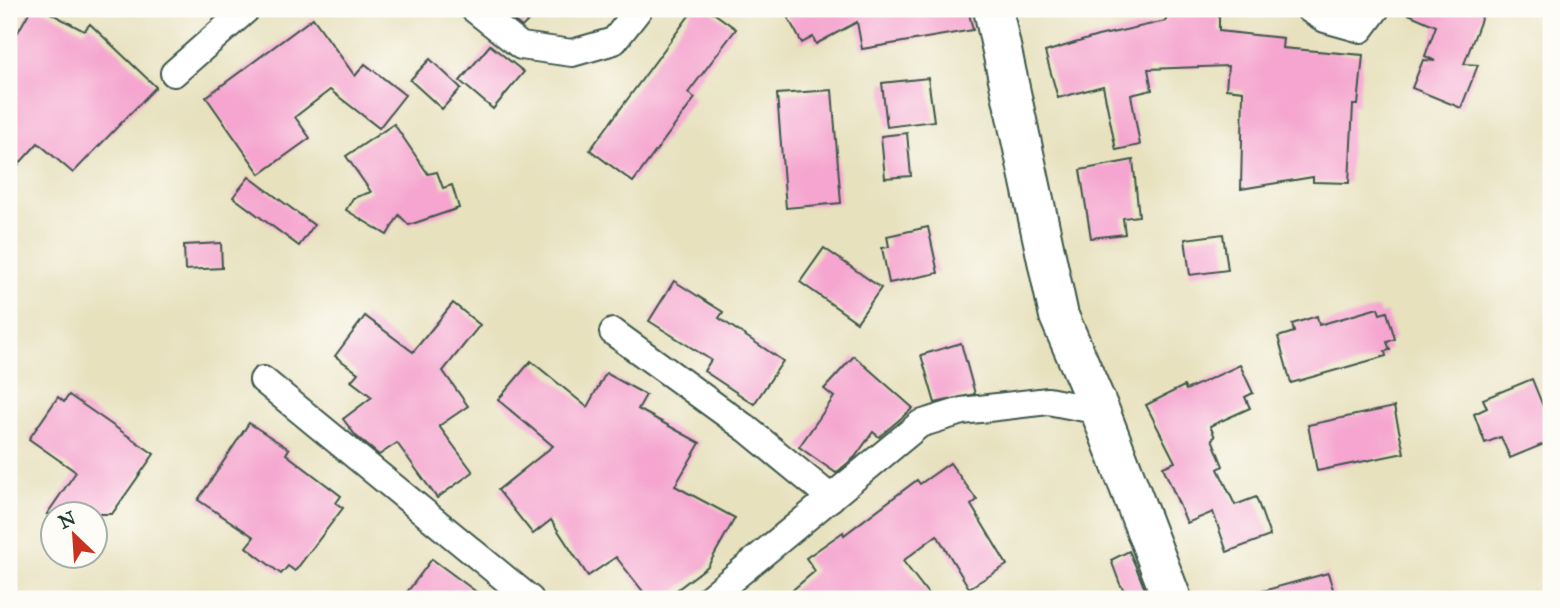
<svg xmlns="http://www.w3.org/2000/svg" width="1560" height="608" font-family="'IM FELL Great Primer',serif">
  <rect width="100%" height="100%" fill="#fdfcf7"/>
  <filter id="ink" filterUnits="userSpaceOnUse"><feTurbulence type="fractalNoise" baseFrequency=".0143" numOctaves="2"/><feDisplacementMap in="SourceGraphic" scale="14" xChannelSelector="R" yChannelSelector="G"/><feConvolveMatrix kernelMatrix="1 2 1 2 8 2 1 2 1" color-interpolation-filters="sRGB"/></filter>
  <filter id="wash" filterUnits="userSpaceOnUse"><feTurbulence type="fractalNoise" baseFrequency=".00686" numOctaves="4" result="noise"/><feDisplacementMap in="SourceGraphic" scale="28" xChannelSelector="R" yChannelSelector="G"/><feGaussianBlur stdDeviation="1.57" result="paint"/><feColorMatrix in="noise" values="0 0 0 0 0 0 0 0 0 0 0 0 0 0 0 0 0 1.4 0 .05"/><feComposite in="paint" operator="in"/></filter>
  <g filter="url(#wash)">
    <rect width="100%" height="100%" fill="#e7e1be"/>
    <g id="blocks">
      <g fill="#f5a5cf">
        <polygon points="31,9 43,9 84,31 90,24 156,87 73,173 38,143 9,175 9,48"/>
        <polygon points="499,9 540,9 522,27"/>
        <polygon points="694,9 708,9 736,29 688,93 695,98 633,182 590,150"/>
        <polygon points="783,9 968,9 973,30 862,49 857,22 816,44 813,37 802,43"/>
        <polygon points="1166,9 1219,9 1219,31 1283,38 1282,48 1363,55 1358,105 1353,105 1349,183 1313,182 1313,177 1241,189 1243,91 1226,89 1228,66 1148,69 1152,90 1131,95 1140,145 1116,150 1103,86 1058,98 1045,52 1098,36 1166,21"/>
        <polygon points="1397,9 1485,9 1464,64 1478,65 1461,108 1412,88 1423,60 1435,61 1425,56 1436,26"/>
        <polygon points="313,18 355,76 365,64 405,95 379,128 330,90 295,117 310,138 260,174 206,97"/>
        <polygon points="490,45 524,72 493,109 460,81"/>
        <polygon points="430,59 461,88 442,109 410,80"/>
        <polygon points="928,78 934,121 887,127 882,83"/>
        <polygon points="832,90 841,203 786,208 777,94"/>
        <polygon points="394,124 428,174 437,172 443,188 452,185 459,208 409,225 399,215 387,235 346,210 353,198 371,192 346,156"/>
        <polygon points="907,133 911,176 885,178 881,136"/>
        <polygon points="1133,160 1139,216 1123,218 1125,234 1091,238 1080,170"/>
        <polygon points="249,177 314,225 299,246 233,197"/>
        <polygon points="928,227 938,273 889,283 882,248 889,247 887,236"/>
        <polygon points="1223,234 1228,270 1190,275 1185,239"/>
        <polygon points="221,243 222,268 185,270 184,245"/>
        <polygon points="824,248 881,288 857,322 800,282"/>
        <polygon points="674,281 723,312 719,318 783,361 754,404 704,371 711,360 649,321"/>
        <polygon points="453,303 480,325 443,371 468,406 439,426 473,472 437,498 397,443 379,455 356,436 343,419 372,397 351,381 358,373 335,356 365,316 413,352"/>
        <polygon points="1378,308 1380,314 1387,312 1395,339 1387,342 1390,350 1385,351 1386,356 1291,383 1278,337 1294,332 1292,324 1317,316 1319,325"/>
        <polygon points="961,343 975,394 935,403 921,355"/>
        <polygon points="854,356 913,408 879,437 873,432 855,457 836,473 799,447 834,397 824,389"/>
        <polygon points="531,361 587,407 606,373 646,395 638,409 700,443 675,486 735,518 708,566 665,599 649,599 616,557 588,576 551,520 533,534 498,490 553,446 498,400"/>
        <polygon points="1240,365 1253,393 1245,397 1250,408 1210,426 1215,437 1212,439 1223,466 1218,469 1235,505 1256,497 1270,536 1227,552 1213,512 1187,523 1163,467 1175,462 1146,405 1184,386 1186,390"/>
        <polygon points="1532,379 1551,426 1551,441 1510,458 1501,437 1485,443 1474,414 1487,408 1483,399"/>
        <polygon points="69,395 154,454 112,514 47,514 76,472 29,439 58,397 64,402"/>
        <polygon points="1394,407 1404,453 1317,471 1308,425"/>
        <polygon points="249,423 289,449 286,454 341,496 336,503 343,508 295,571 288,566 281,574 246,547 254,537 198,500"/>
        <polygon points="950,463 977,500 971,505 1007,565 969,588 937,535 903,561 932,599 782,599 815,571 806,558 843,532 844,535 917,480 920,484"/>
        <polygon points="1129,551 1136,567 1149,599 1130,599 1120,584 1111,560"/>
        <polygon points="432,559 486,599 402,599"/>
        <polygon points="1328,573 1336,599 1257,599 1256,593"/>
      </g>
    </g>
  </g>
  <g filter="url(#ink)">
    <use href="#blocks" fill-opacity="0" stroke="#3d5649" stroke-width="2"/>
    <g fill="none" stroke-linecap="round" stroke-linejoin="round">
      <defs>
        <g id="street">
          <polyline points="474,9 521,46 572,53 614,41 639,9"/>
          <polyline points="1309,9 1325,19 1361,29 1376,9"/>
          <polyline points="174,73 247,9"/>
          <polyline points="613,332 747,429 831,498"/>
          <polyline points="263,380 530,599"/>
          <polyline points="708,599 920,424 962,411 1048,401 1100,411"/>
        </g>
        <polyline id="secondary" points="993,9 1059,316 1100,411 1172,599"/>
      </defs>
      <use href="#street" stroke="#3d5649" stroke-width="30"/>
      <use href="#secondary" stroke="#3d5649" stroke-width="42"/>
      <use href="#street" stroke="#fff" stroke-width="26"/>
      <use href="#secondary" stroke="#fff" stroke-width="38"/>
    </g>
  </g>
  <rect width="1560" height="608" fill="none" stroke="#fdfcf7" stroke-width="35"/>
  <g transform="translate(74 535) rotate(335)"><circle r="33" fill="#fdfcf7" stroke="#a4b0a9" stroke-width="2"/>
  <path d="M0-5L12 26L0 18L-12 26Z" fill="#c8321e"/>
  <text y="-10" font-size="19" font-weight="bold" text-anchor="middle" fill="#1f3d34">N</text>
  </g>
</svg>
